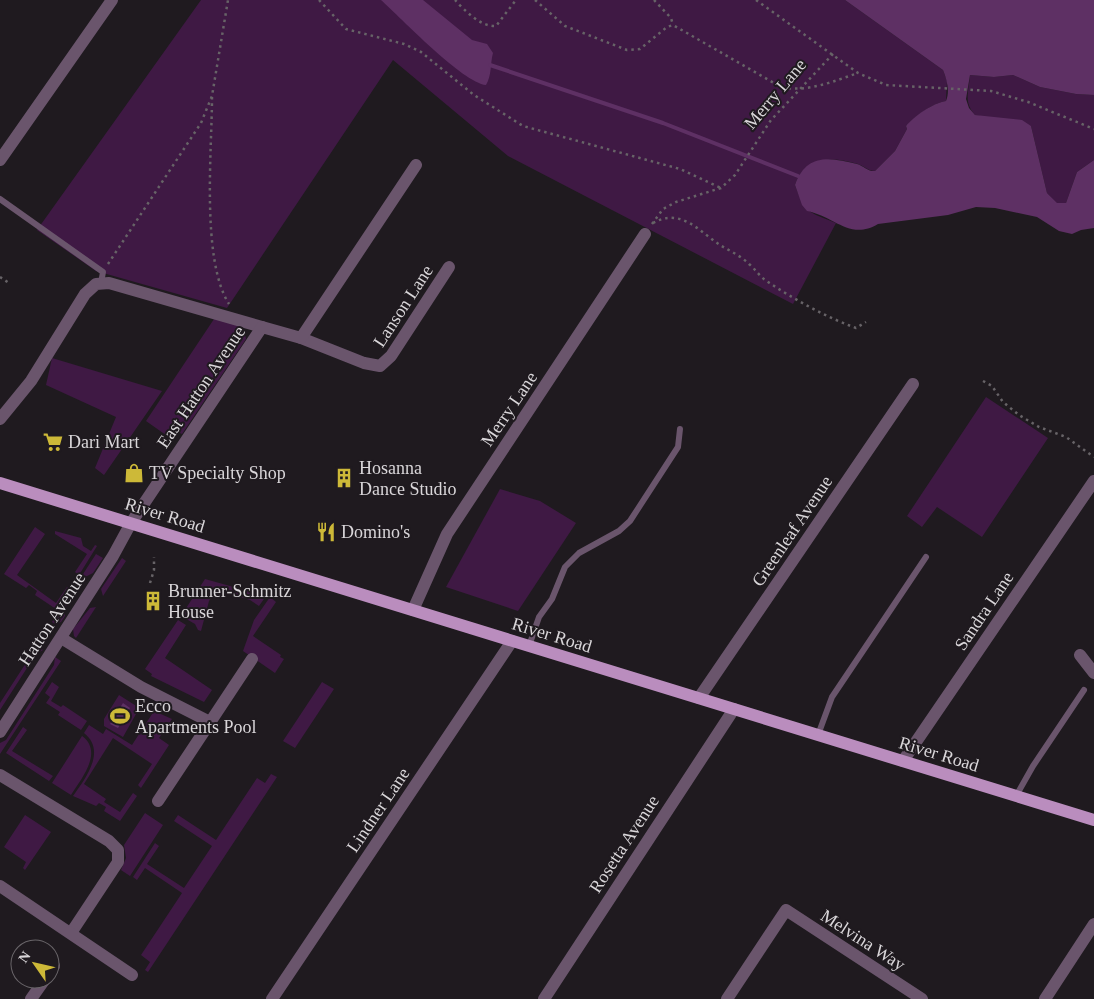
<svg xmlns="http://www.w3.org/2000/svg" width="1094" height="999" font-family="'Times New Roman',serif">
  <rect width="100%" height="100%" fill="#1f1a1f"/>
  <g fill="#3f1944">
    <path d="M201,0h644l98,70 4,11 -1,20c-13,2 -31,15 -40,25l1,3 -12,22 -20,20c-7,0 -11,-5 -17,-7 -27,-8 -53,-8 -63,21 10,28 13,27 41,38l-43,81 -285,-148 -115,-96 -166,248 -131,-37 -59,-41z"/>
    <path d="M970,75l24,2 19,-2 27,12 36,7 18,1v65l-17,12 -11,31 -9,1 -10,-11 -16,-67 -56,-11c-12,-13 -6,-24 -5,-40z"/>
    <path d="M216,316c14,5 28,6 30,23l-64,95 -4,-2 -5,8 -27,-19z"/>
    <polygon points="52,358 162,391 104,475 95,468 116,417 46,385"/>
    <polygon points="986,397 1048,438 982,537 937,507 922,527 907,516"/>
    <polygon points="500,489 540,501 576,523 518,611 446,587"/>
    <polygon points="35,527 45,534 17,575 56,603 67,587 70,589 56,609 35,595 37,591 29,585 26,588 4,574"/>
    <polygon points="55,531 81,538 83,546 91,551 95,545 97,546 79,575 75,572 87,554 55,534"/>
    <polygon points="96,554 103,558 93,573 85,577 65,608 65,616 61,622 55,624 52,622"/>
    <polygon points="122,558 126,561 103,596 101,589"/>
    <polygon points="205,579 266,596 259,606 250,600 216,590 209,601 201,631 198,630 195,624 181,616"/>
    <polygon points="270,597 276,602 253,636 281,655 280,657 284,659 275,673 243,651 254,620"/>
    <polygon points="96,607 76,638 74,636 73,629 90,608"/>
    <polygon points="178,620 186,625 165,658 212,690 204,702 151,676 152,674 145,669"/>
    <polygon points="37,646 43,650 36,654 0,710 0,703"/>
    <polygon points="55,657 61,661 0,754 0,743 6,740 54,665"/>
    <polygon points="52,682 59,687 51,701 61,707 63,705 87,721 81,730 58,715 60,712 46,703 50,697 45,693"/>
    <polygon points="322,682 334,689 295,748 283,741"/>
    <polygon points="119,695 141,709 138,714 136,714 123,737 104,726 104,719"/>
    <path d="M154,711l18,8 -13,19 10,7 -28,43 -3,-3 14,-21 -39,-26 -29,46 22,15 -2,3 16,10 13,-19 4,3 -17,25 -16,-10 2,-4 -7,-4 -3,3 -23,-10c12,-17 34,-45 11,-63l5,-8 14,9 3,-5 26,16z"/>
    <polygon points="23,727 27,730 12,751 53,776 49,781 6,753"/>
    <path d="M82,736c22,16 -1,43 -11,59l-19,-12z"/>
    <polygon points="271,774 277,777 148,972 145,970 150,962 141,955 182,893 145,868 137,880 133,877 155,843 159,846 147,864 184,888 212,846 174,821 178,815 216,840 257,778 265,783"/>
    <polygon points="145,813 163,825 130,876 121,870 126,858 124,845"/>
    <polygon points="25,815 51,832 25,870 23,868 26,862 4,847"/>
  </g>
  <g fill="#5e3064">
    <path d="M381,0h42l49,40 15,4 6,9c-3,11 -1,22 -7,32 -23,-2 -85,-67 -105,-85z"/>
    <path d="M845,0h249v95l-18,-1 -36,-7 -27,-12 -19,2 -24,-2 -4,24 3,9 6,7 47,5 9,6 16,67 10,10h9l11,-31 17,-12v68l-13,2 -9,4 -13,-3 -22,-14 -42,-9 -19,-1 -28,8 -70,9c-28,17 -44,-8 -71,-13l-5,-6 -7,-20c11,-32 35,-28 62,-21 7,2 11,8 18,7l20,-20 12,-22 -1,-3c8,-10 27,-23 40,-25 4,-10 1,-21 -3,-31z"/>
    <polygon points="123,703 130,708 118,728 110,724"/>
  </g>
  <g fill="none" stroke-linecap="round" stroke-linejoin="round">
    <polyline stroke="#5e3064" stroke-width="4" points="490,65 663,123 798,176"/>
    <g stroke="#676367" stroke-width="2.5" stroke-dasharray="2.5 4" stroke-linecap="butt">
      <polyline points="319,0 346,29 404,44 421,52 474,95 523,126 680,169 721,188"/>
      <path d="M455,0c10,11 26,27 41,26l20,-26"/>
      <path d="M535,0l30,26 62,24 13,-1 27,-22 6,-2 108,62c26,6 53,-6 77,-14"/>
      <polyline points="654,0 671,18 673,25"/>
      <polyline points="756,0 858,73 886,85 991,91 1028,102 1094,129"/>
      <path d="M212,97c0,53 -11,163 17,207"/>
      <path d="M653,223c28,-16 47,9 67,22 10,6 21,11 29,19 7,6 11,13 19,18 27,18 58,35 88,46l10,-6"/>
      <polyline points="652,224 663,209 676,202 721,188 735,175 771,120 833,54"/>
      <polyline points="108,264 201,123 212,96 228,0"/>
      <polyline points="0,277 9,283"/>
      <polyline points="983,381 992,386 1003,402 1019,415 1039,427 1066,437 1094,457"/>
      <polyline points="150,583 154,570 154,557"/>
    </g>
    <g stroke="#6a556c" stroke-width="6">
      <polyline points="0,199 103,272 101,283"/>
      <polyline points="529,646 539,617 552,599 565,567 579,553 619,531 630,521 678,447 680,429"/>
      <polyline points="818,735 832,697 926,557"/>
      <polyline points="1016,796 1033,766 1084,690"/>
    </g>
    <g stroke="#6a556c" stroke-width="12">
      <polyline points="0,160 112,0"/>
      <polyline points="301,338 364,363 380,366 391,356 449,267"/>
      <polyline points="0,419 31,381 85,294 96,284 109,283 262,327"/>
      <polyline points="413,610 447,534 645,234"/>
      <polyline points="61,638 141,687 210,722"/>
      <polyline points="1080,655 1094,673"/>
      <polyline points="699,698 913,384"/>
      <polyline points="0,732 113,556 131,523 262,327 301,338 416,165"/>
      <polyline points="903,761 1094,481"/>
      <polyline points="0,775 109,841 118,850 118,862 114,868 71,933"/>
      <polyline points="158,801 252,659"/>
      <polyline points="0,886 132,975"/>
      <polyline points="50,971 54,966"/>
      <polyline points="31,999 45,979"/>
      <polyline points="272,999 512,641"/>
      <polyline points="544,999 734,709"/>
      <polyline points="727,999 786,910 922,999"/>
    </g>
    <polyline stroke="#6a556c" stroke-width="12" points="1045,999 1094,924"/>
    <polyline stroke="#ba8dbe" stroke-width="12" points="0,483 1094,820"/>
  </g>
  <defs>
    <symbol id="supermarket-bare" viewBox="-9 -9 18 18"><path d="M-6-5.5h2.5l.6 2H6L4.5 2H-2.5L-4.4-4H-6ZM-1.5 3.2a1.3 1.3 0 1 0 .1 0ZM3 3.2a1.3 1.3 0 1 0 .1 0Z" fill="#cdb938" stroke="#1f1a1f" stroke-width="2.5" paint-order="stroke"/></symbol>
    <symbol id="shop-bare" viewBox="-9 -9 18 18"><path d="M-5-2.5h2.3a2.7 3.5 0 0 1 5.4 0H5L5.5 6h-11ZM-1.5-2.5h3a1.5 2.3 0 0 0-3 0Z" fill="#cdb938" stroke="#1f1a1f" stroke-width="2.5" paint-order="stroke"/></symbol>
    <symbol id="building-bare" viewBox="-9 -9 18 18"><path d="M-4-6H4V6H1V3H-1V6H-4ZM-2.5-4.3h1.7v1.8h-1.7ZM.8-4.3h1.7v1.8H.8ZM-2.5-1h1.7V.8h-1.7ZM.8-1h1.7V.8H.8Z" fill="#cdb938" stroke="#1f1a1f" stroke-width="2.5" paint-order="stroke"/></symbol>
    <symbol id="restaurant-bare" viewBox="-9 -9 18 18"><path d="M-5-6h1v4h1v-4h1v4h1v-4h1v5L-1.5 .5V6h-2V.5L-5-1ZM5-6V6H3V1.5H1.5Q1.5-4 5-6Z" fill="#cdb938" stroke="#1f1a1f" stroke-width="2.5" paint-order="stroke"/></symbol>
    <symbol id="stadium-bare" viewBox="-9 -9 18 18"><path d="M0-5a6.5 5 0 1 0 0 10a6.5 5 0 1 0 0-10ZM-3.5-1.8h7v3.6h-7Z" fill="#cdb938" stroke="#1f1a1f" stroke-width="2.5" paint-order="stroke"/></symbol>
  </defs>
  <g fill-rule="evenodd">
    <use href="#supermarket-bare" x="39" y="428" width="28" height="28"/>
    <use href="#shop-bare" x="120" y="459" width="28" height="28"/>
    <use href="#building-bare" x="330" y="464" width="28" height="28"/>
    <use href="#restaurant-bare" x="312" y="518" width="28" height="28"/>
    <use href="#building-bare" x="139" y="587" width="28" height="28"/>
    <use href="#stadium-bare" x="106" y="702" width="28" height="28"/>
  </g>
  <g text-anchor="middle" stroke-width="4" stroke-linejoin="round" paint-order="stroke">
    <g font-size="18" fill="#d9d6d9" stroke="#1f1a1f">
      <text transform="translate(775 94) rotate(-50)" y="6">Merry Lane</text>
      <text transform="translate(403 306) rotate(-57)" y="6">Lanson Lane</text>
      <text transform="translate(201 387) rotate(-56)" y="6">East Hatton Avenue</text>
      <text transform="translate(509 409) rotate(-56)" y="6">Merry Lane</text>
      <text transform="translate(165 515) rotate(17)" y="6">River Road</text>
      <text transform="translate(792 531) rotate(-56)" y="6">Greenleaf Avenue</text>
      <text transform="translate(984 611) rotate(-56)" y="6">Sandra Lane</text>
      <text transform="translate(52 619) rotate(-57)" y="6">Hatton Avenue</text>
      <text transform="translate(552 635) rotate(17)" y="6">River Road</text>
      <text transform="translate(939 754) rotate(17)" y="6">River Road</text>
      <text transform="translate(378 810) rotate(-56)" y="6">Lindner Lane</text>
      <text transform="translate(624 844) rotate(-57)" y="6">Rosetta Avenue</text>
      <text transform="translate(863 940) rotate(33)" y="6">Melvina Way</text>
    </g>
    <g font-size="18" fill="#d9d6d9" stroke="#1f1a1f" text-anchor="start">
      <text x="68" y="448">Dari Mart</text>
      <text x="359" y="474">Hosanna<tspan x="359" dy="21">Dance Studio</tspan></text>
      <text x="149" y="479">TV Specialty Shop</text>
      <text x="341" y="538">Domino's</text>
      <text x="168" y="597">Brunner-Schmitz<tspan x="168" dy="21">House</tspan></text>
      <text x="135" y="712">Ecco<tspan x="135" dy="21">Apartments Pool</tspan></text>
    </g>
  </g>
  <g transform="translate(35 964) rotate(304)"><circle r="24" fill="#1f1a1f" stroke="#696569"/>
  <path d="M0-4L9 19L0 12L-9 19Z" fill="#cdb938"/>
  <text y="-8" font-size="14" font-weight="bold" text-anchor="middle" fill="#d9d6d9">N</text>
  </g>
</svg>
